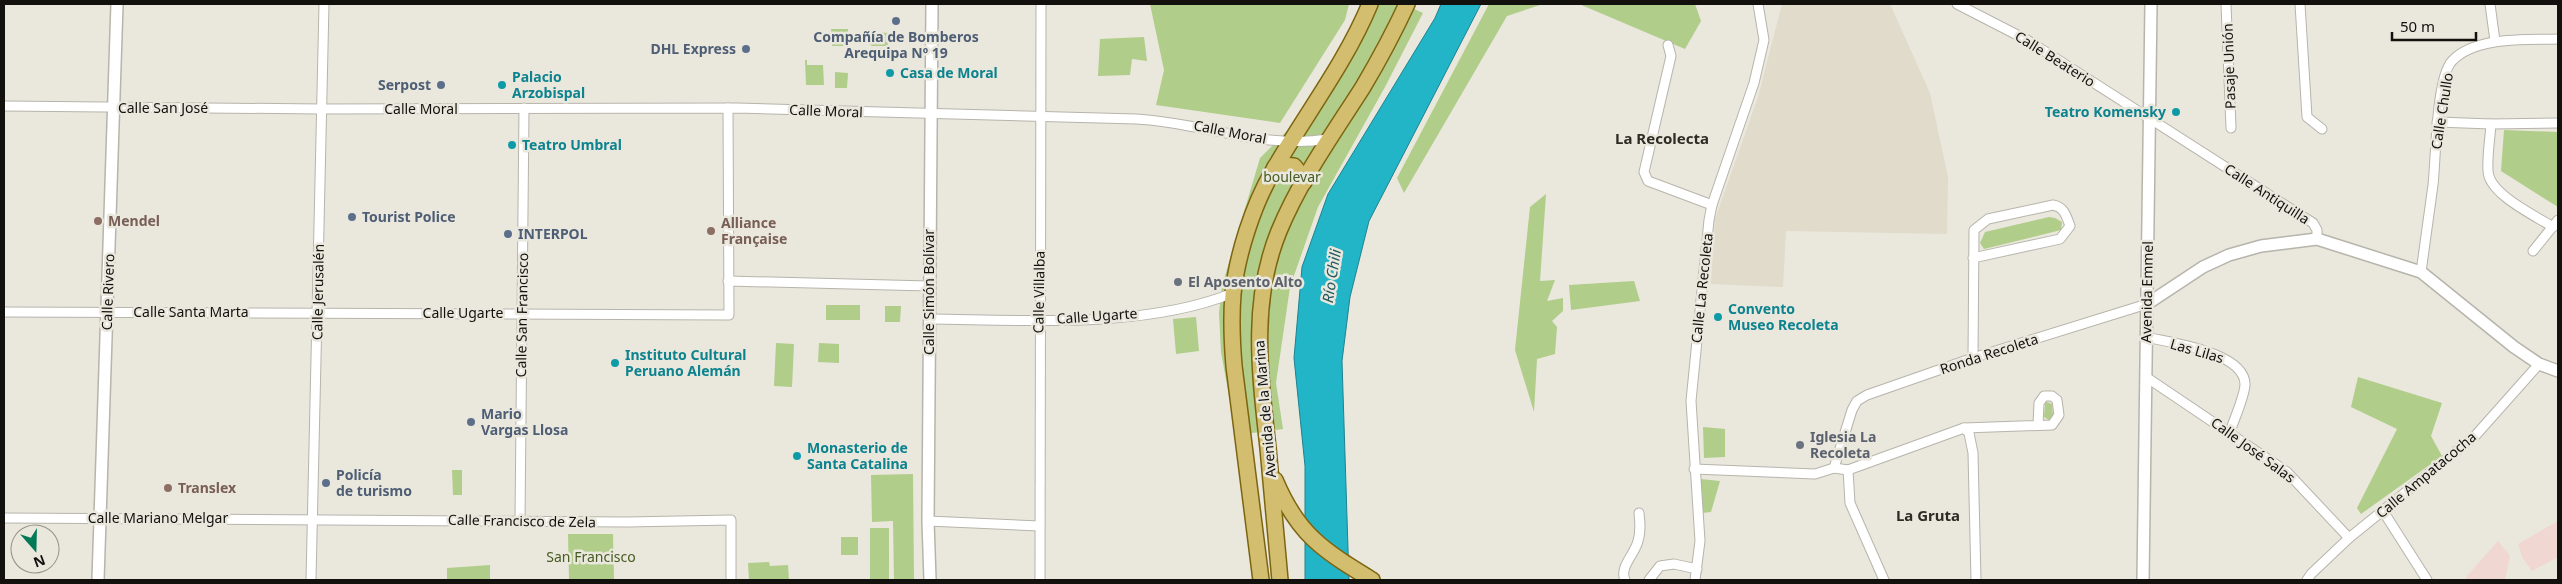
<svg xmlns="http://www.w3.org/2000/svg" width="2562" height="584" font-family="'Noto Sans',sans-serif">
  <rect width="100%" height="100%" fill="#eae7dd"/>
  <g fill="#f1d7d1">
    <polygon points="2558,521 2558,557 2532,571 2522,557 2518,544"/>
    <polygon points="2498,541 2510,556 2505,580 2466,580 2466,577"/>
  </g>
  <polygon fill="#e0dbca" points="1782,4 1890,4 1930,93 1948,177 1947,234 1786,231 1783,287 1711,284 1715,219 1758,97"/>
  <g fill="#b0cd89">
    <polygon points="1150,4 1349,4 1345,20 1280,123 1156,105 1164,70"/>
    <polygon points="1363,4 1403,4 1423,13 1385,87 1318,207 1290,287 1276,383 1283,429 1236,435 1221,352 1219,313 1222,286 1260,158 1286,132 1330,68"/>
    <polygon points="1489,4 1543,4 1507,16 1404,193 1397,178"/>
    <polygon points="1579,4 1695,4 1701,21 1685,49"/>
    <polygon points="831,29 848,29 848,46 832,46"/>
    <polygon points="869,32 889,33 888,46 872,46 869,44"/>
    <polygon points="1144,37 1147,61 1132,59 1130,75 1098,76 1100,39"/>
    <polygon points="805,60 807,60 807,65 823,65 824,85 806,85"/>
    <polygon points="835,72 848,73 847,88 835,88"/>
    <polygon points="2504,130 2558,132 2558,207 2501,171"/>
    <polygon points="1546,194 1540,281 1555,280 1547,301 1563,298 1563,311 1552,321 1557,327 1555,354 1537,359 1534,412 1515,350 1530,207"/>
    <polygon points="2049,217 2055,218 2062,222 2061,230 1984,249 1980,243 1985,232"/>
    <polygon points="1634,281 1640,301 1571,310 1569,285"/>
    <rect x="826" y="305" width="34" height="15"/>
    <polygon points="885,306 901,306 900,322 885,322"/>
    <polygon points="1196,317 1199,351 1176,354 1173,319"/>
    <polygon points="776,343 794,344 792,387 774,386"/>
    <polygon points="819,343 839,344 839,363 818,362"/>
    <polygon points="2358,377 2442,403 2431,436 2442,456 2361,514 2357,508 2397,429 2351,407"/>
    <polygon points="2047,402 2052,404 2053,416 2049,420 2044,417 2045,404"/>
    <polygon points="1703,427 1725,429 1725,457 1704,458"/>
    <polygon points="452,470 462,470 462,495 453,495"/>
    <polygon points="913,474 914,580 894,580 893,521 872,522 871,475"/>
    <polygon points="1700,479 1720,481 1711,512 1702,513"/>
    <rect x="870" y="528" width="19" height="52"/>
    <polygon points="568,534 613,534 614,580 569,580"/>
    <rect x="841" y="537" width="17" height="18"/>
    <polygon points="769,562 770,566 788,565 789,580 749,580 748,563"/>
    <polygon points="490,565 490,580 447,580 447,568"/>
  </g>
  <polygon fill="#22b4c7" stroke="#1e8390" points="1441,4 1481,4 1369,221 1350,297 1342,361 1349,580 1305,580 1305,466 1294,358 1302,267 1328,194 1435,18"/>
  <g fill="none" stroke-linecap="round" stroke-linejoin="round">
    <defs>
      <g id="minor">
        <polyline points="1957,4 2027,40 2313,223 2317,230 2317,239"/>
        <polyline points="2226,4 2231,128"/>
        <polyline points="2300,4 2307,117 2322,129"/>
        <polyline points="2490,4 2495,41"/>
        <polyline points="1668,45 1671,56 1644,172 1648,181 1712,205"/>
        <path d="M4,106l317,3 416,-1 399,11c64,3 128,31 192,20"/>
        <polyline points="2437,122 2491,124 2558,123"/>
        <path d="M2491,124c-1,15 -4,32 -3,47 1,23 46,44 65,56"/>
        <polyline points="2533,251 2558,220"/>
        <path d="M2421,272c4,-29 8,-58 12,-87 3,-26 3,-107 19,-124 23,-25 75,-21 106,-22"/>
        <polyline points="728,281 929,286"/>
        <polyline points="4,312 729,315 728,108"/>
        <path d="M929,319c95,1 215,10 304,-26"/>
        <path d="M2146,337c25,6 98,15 99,47 0,12 -11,35 -15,48"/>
        <path d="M1973,358l1,-128 14,-11 65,-14c11,2 13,10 17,21l-10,13 -87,19"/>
        <polyline points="2146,377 2287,472 2349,538"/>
        <polyline points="1964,428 1969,433 1973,453 1976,580"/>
        <polyline points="1834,468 1852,410 1857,401 1867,395 1973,358 2147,304"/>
        <polyline points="1694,469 1815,474 1834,468 1848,470 1964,428 2052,425 2059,415 2057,400 2052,396 2044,396 2039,403 2038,425"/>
        <polyline points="1848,470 1850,503 1884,580"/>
        <polyline points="2383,511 2427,580"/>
        <polyline points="4,518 627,522 731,520 731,580"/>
        <polyline points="520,521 524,108"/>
        <polyline points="928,521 1039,526"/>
        <polyline points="311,580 324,4"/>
        <polyline points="1040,580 1041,4"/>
        <path d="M1625,580c-6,-13 10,-26 13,-39 3,-10 2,-18 1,-28"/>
        <polyline points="1649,580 1660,566 1674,564 1697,569"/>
        <polyline points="1695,580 1700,541 1691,401 1709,220 1712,205 1754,83 1764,40 1758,4"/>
        <polyline points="2307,580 2311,574 2349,538 2475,436 2539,364"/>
      </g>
      <g id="tertiary">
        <polyline points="2147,304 2203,267 2229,255 2261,246 2317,239 2421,272 2514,347 2539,364 2558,371"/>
        <polyline points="98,580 117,4"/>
        <polyline points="930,580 928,521 932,4"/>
        <polyline points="2143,580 2151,4"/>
      </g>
      <g id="primary">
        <polyline points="1275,167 1281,165 1294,166 1302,176 1304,182"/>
        <path d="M1275,480c23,55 48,70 97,100"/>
        <path d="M1261,580l-27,-214c-2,-24 -3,-48 -1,-72 4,-39 20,-89 40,-123 32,-56 72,-107 97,-167"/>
        <path d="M1280,580c-4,-44 -8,-88 -12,-132 -8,-74 -18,-146 11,-217 21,-51 54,-97 84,-144 16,-27 31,-55 44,-83"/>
      </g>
    </defs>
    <use href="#minor" stroke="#b7b4ab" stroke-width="11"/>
    <use href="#tertiary" stroke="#b7b4ab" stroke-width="14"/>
    <use href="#primary" stroke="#7d6510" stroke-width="18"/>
    <use href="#minor" stroke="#fff" stroke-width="9"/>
    <use href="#tertiary" stroke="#fff" stroke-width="11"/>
    <use href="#primary" stroke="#d3be70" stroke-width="15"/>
  </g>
  <g fill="#5c6f8a" stroke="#eae7dd" stroke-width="2">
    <circle cx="896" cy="21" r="5"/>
    <circle cx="746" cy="49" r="5"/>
    <circle cx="441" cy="85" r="5"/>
    <circle cx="352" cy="217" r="5"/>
    <circle cx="508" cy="234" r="5"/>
    <circle cx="471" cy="422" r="5"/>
    <circle cx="326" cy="483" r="5"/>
  </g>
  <g fill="#0f9aa8" stroke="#eae7dd" stroke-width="2">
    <circle cx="890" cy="73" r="5"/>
    <circle cx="502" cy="85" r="5"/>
    <circle cx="2176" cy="112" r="5"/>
    <circle cx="512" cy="145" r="5"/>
    <circle cx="1718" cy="317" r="5"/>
    <circle cx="615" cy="363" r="5"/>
    <circle cx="797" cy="456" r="5"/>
  </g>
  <g fill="#8d6e63" stroke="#eae7dd" stroke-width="2">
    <circle cx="98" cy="221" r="5"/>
    <circle cx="711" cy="231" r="5"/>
    <circle cx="168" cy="488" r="5"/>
  </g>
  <g fill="#6b7280" stroke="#eae7dd" stroke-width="2">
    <circle cx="1178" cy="282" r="5"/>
    <circle cx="1800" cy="445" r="5"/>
  </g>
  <g text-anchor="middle" stroke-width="5" stroke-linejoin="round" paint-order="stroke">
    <g font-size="14" font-weight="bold" fill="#4e5e75" stroke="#eae7dd" text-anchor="start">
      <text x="896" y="42" text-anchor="middle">Compañía de Bomberos<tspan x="896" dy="16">Arequipa Nº 19</tspan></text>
      <text x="736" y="54" text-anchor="end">DHL Express</text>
      <text x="431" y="90" text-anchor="end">Serpost</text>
      <text x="362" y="222">Tourist Police</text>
      <text x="518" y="239">INTERPOL</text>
      <text x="481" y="419">Mario<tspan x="481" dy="16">Vargas Llosa</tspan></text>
      <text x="336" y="480">Policía<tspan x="336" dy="16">de turismo</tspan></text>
    </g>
    <g font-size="14" fill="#13110e" stroke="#eae7dd">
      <text transform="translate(2055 59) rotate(32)" y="5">Calle Beaterio</text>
      <text transform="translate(2229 66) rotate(-92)" y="5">Pasaje Unión</text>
      <text x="163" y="113">Calle San José</text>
      <text x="421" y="114">Calle Moral</text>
      <text transform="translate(826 111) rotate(2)" y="5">Calle Moral</text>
      <text transform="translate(2442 111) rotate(-81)" y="5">Calle Chullo</text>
      <text transform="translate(1230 132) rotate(11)" y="5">Calle Moral</text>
      <text transform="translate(2267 194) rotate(33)" y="5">Calle Antiquilla</text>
      <text transform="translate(1702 288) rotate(-84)" y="5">Calle La Recoleta</text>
      <text transform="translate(108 292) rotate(-88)" y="5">Calle Rivero</text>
      <text transform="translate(318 292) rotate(-89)" y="5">Calle Jerusalén</text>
      <text transform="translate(929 292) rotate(-90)" y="5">Calle Simón Bolívar</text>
      <text transform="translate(1039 292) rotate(-89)" y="5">Calle Villalba</text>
      <text transform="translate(2147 292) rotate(-89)" y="5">Avenida Emmel</text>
      <text x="191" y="317">Calle Santa Marta</text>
      <text x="463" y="318">Calle Ugarte</text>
      <text transform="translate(522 315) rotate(-89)" y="5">Calle San Francisco</text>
      <text transform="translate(1097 316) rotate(-4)" y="5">Calle Ugarte</text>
      <text transform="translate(2197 351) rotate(16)" y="5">Las Lilas</text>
      <text transform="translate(1989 354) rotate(-18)" y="5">Ronda Recoleta</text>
      <text transform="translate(1265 409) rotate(-95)" y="5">Avenida de la Marina</text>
      <text transform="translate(2253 450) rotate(36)" y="5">Calle José Salas</text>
      <text transform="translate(2426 475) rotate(-40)" y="5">Calle Ampatacocha</text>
      <text x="158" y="523">Calle Mariano Melgar</text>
      <text transform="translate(522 521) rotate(1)" y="5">Calle Francisco de Zela</text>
    </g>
    <g font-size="14" font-weight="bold" fill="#0d838f" stroke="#eae7dd" text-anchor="start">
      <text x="900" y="78">Casa de Moral</text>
      <text x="512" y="82">Palacio<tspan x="512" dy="16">Arzobispal</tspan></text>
      <text x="2166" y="117" text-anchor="end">Teatro Komensky</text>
      <text x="522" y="150">Teatro Umbral</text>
      <text x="1728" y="314">Convento<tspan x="1728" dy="16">Museo Recoleta</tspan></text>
      <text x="625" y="360">Instituto Cultural<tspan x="625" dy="16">Peruano Alemán</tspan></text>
      <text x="807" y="453">Monasterio de<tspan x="807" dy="16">Santa Catalina</tspan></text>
    </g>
    <g font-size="14" fill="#465c22" stroke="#eae7dd">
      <text x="1292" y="182">boulevar</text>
      <text x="591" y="562">San Francisco</text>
    </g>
    <g font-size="14" font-weight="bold" fill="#785e54" stroke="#eae7dd" text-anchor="start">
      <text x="108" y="226">Mendel</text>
      <text x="721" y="228">Alliance<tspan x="721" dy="16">Française</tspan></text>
      <text x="178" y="493">Translex</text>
    </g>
    <g font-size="14" font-weight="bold" fill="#5b616d" stroke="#eae7dd" text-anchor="start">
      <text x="1188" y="287">El Aposento Alto</text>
      <text x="1810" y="442">Iglesia La<tspan x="1810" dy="16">Recoleta</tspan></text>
    </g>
    <g font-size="15" font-weight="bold" fill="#2d2b23" stroke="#eae7dd">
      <text x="1662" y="144">La Recolecta</text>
      <text x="1928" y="521">La Gruta</text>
    </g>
    <g font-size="15" font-style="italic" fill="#225961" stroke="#eae7dd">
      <text transform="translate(1332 276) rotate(-81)" y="5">Río Chili</text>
    </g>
  </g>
  <rect width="2562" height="584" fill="none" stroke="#13110e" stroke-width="10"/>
  <g transform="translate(35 549) rotate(160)"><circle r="24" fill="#eae7dd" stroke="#94918a"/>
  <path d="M0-4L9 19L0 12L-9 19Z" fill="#037a56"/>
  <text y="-8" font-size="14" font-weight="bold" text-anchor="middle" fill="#13110e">N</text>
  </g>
  <path d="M2392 32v8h84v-8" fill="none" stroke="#13110e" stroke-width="2.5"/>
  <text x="2400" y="32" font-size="15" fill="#13110e" stroke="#eae7dd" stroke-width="4" paint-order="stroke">50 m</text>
</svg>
